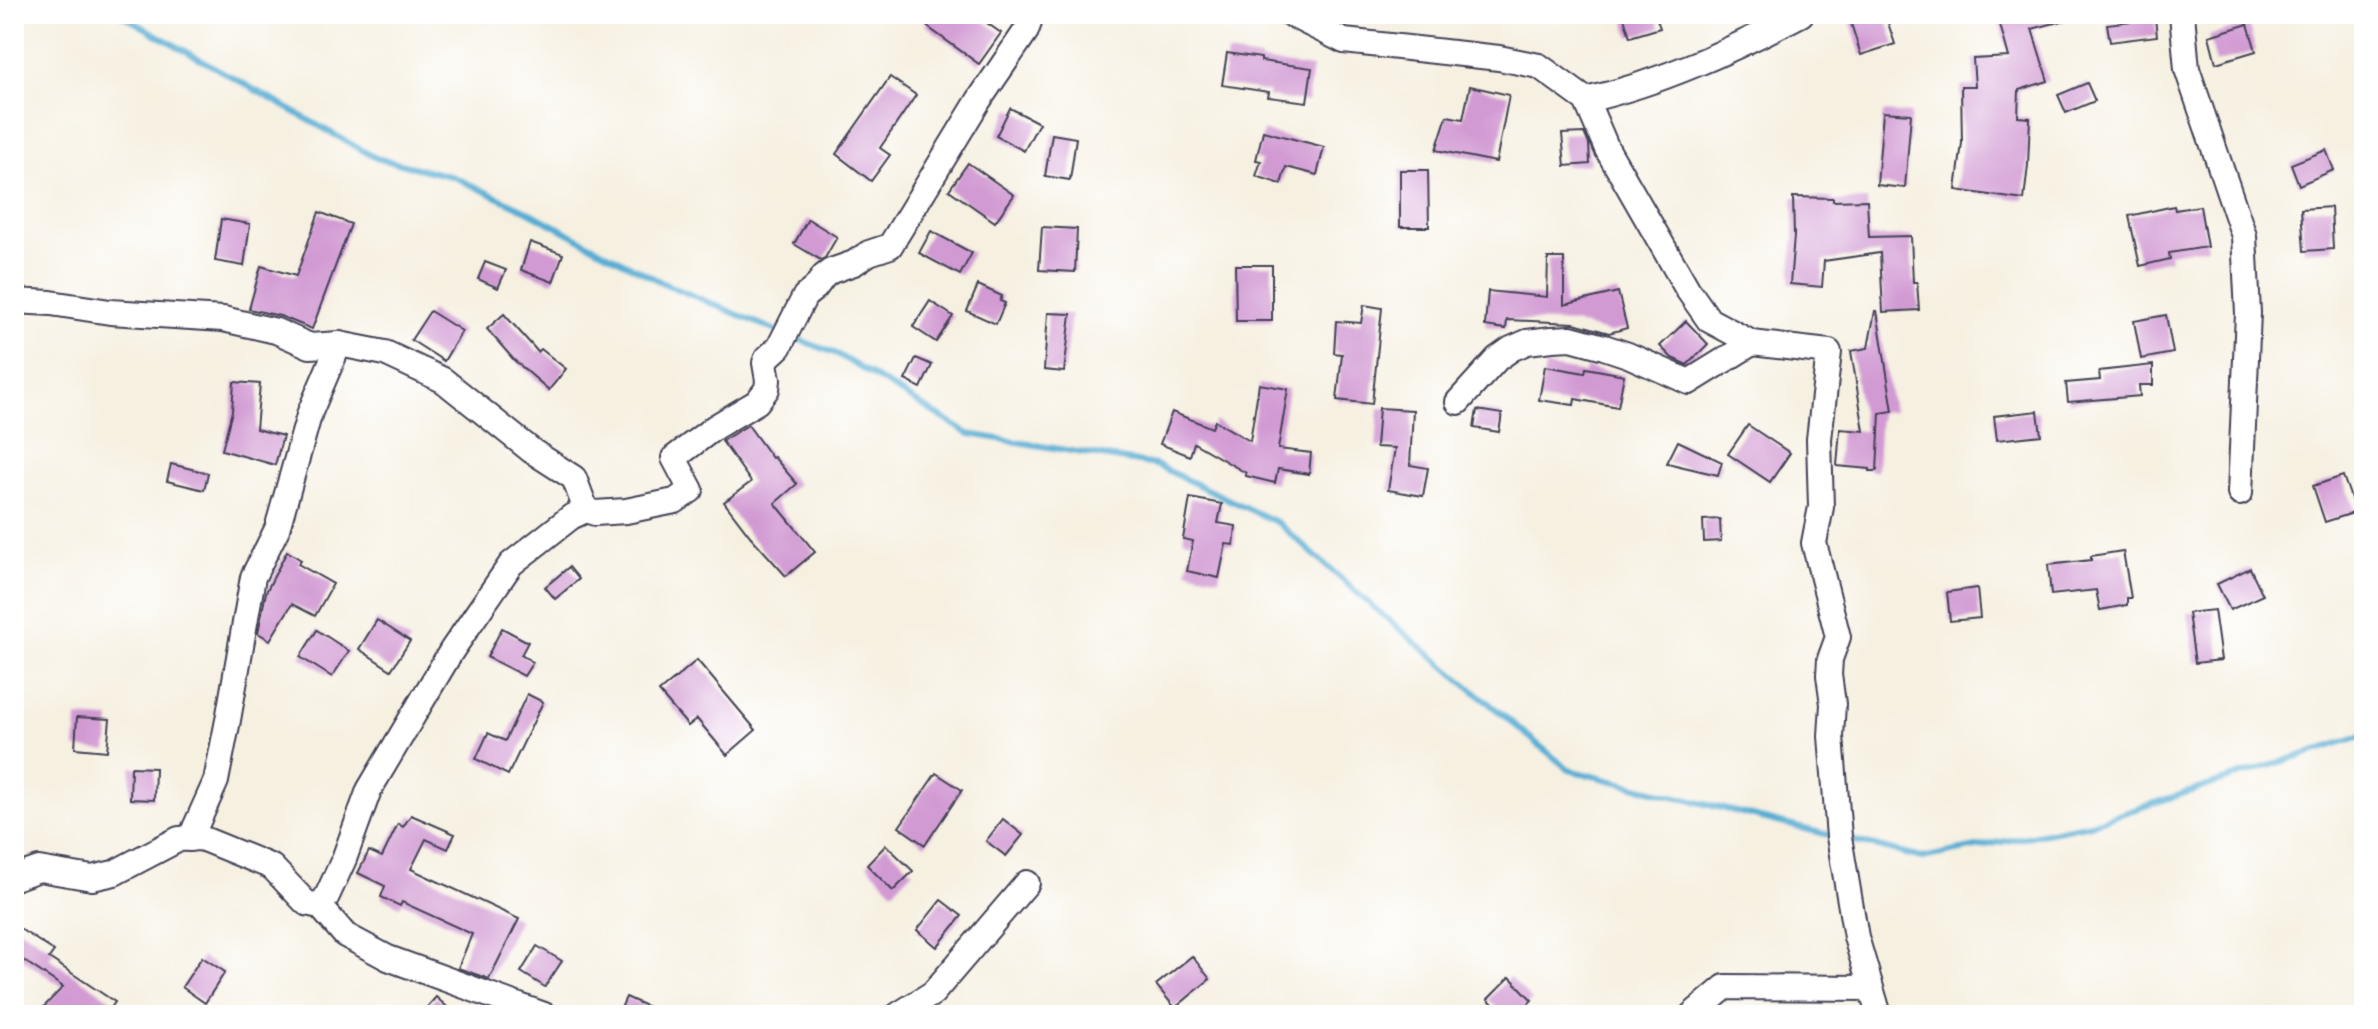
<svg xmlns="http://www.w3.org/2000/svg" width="2378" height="1029" font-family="'Playpen Sans',sans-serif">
  <rect width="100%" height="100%" fill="#fff"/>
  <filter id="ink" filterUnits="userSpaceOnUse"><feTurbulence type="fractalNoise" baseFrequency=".0125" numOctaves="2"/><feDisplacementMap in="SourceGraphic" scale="16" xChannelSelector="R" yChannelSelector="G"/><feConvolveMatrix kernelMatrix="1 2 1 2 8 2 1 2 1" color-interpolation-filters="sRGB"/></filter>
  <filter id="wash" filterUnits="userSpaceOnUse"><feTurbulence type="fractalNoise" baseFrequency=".006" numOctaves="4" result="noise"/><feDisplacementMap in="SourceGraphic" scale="32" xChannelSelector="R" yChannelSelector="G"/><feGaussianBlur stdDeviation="1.8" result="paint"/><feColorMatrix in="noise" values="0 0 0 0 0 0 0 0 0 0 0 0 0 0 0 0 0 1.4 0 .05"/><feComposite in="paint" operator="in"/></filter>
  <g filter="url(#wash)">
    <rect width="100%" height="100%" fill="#f6f0e1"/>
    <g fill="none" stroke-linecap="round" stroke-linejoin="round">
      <g stroke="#57add3" stroke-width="6">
        <polyline points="120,14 376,158 454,177 525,210 663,283 781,333"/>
        <polyline points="792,337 837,354 969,434 1156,465 1278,523 1372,606 1569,770 1833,836"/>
        <polyline points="1847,839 1922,858 2090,824 2364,735"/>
      </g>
    </g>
    <g id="blocks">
      <g fill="#d19ad3">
        <polygon points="933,14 974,14 1001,33 979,64 925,25"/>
        <polygon points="1623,14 1655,14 1660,28 1630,37"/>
        <polygon points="1848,14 1885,14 1895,44 1861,55"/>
        <polygon points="1997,14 2070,14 2070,19 2032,29 2048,81 2019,90 2018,117 2030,118 2028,165 2024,200 1956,190 1962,143 1961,86 1975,86 1973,59 2009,57"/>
        <polygon points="2155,18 2157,36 2110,42 2107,24"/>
        <polygon points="2248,24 2256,51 2216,63 2209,36"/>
        <polygon points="1227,53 1261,58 1261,61 1312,68 1307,102 1268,97 1269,92 1222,85"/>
        <polygon points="890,77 916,95 880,148 890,155 871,181 836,154"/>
        <polygon points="2087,83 2095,101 2066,113 2058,95"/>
        <polygon points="1470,86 1509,95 1496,162 1436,150 1447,116 1463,119"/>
        <polygon points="1010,108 1039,123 1024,151 996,136"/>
        <polygon points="1883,112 1911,114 1905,188 1877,185"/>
        <polygon points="1263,131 1324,147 1317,175 1286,167 1281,184 1256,176 1261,161 1256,160"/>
        <polygon points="1584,133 1589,144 1590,164 1565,166 1562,134"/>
        <polygon points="1052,134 1076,138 1070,180 1045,176"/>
        <polygon points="2326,150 2334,170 2299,185 2291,164"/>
        <polygon points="968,163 1014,195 995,222 949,190"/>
        <polygon points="1400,170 1428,170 1429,227 1400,227"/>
        <polygon points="1793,197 1833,198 1833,201 1867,200 1869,237 1911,236 1913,282 1917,282 1919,310 1883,312 1880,253 1824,261 1822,287 1790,284 1794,236"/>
        <polygon points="2174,206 2175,210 2200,206 2207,247 2169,253 2170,259 2140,266 2129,216"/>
        <polygon points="2331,207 2333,249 2304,251 2301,209"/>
        <polygon points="319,212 351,224 312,329 280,316 249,309 261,266 296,276"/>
        <polygon points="221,219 250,224 244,266 215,261"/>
        <polygon points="808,219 837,237 825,258 821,260 794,244"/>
        <polygon points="1042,227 1077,229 1075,272 1039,270"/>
        <polygon points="931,231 972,253 960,275 919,253"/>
        <polygon points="530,242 563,254 553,282 521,270"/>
        <polygon points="1548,258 1564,258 1564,305 1618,292 1627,328 1609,333 1574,323 1507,320 1506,329 1485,326 1488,291 1547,297"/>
        <polygon points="485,262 506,270 498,288 478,279"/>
        <polygon points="1235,265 1272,265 1272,321 1236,321"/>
        <polygon points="978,285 1002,296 1000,301 1005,303 996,324 967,311"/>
        <polygon points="930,301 953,316 936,342 913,327"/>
        <polygon points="1364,305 1382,308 1372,404 1337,400 1342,354 1334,353 1336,321 1361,323"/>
        <polygon points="430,311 462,331 444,361 411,340"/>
        <polygon points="1875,311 1877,311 1893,411 1880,413 1877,471 1870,471 1870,469 1837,466 1840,429 1864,431 1851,351 1868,348"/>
        <polygon points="1048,313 1071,314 1064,372 1044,370"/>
        <polygon points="504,314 538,352 541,349 566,369 549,390 514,360 487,329"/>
        <polygon points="2166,315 2173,353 2141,359 2134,321"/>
        <polygon points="1686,321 1708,344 1687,365 1672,358 1660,346"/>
        <polygon points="916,358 932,365 921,388 905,380"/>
        <polygon points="2153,365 2153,385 2139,385 2140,396 2068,402 2066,383 2100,380 2099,371"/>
        <polygon points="1545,366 1585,373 1586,368 1624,375 1618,407 1575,399 1574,405 1539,400"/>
        <polygon points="234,382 260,384 256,429 283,436 275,465 222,450 232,411"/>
        <polygon points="1259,384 1288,389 1278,449 1311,453 1309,474 1278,469 1275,483 1246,476 1246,473 1194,443 1190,456 1160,444 1172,412 1212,428 1215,421 1250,441"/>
        <polygon points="1379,408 1413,410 1410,465 1428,468 1423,496 1388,490 1395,448 1376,447"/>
        <polygon points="1477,410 1502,414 1499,432 1474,428"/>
        <polygon points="2038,411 2041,435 1997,440 1994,416"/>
        <polygon points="748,425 772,458 774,457 797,484 775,503 815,552 786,576 750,536 724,502 751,482 722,441"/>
        <polygon points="1748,425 1790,453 1770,482 1728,454"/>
        <polygon points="1678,441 1722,462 1718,475 1667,463"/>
        <polygon points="171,464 208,473 204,490 167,481"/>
        <polygon points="2343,476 2356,512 2325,522 2313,486"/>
        <polygon points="1190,498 1222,504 1218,523 1236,526 1234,545 1226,544 1219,578 1187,571 1193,541 1183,539"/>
        <polygon points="1720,519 1721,541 1704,542 1703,520"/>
        <polygon points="287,551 301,560 298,564 333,584 315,616 292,604 270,640 258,633 266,592"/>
        <polygon points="2123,551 2131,598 2127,598 2127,605 2100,610 2096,590 2051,595 2048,565 2091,560 2091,556"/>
        <polygon points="569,567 579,579 555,599 545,587"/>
        <polygon points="2250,568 2263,595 2230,610 2217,584"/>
        <polygon points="1977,588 1980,618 1950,621 1947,592"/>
        <polygon points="2214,610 2221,660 2195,663 2188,613"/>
        <polygon points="377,620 410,641 391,670 359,649"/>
        <polygon points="502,628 528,642 521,655 533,662 524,676 487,657"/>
        <polygon points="317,630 349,651 332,677 300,657"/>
        <polygon points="697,660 756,730 727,755 697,719 688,726 659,692"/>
        <polygon points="527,694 543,702 508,775 476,759 488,733 505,741"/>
        <polygon points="77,717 110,719 107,751 75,748"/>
        <polygon points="131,767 155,768 154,800 130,799"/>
        <polygon points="936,773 962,790 925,845 899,827"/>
        <polygon points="411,815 455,834 448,849 426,839 411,869 519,919 489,979 458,968 472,934 402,902 400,906 381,897 385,886 358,873 369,851 382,857 398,824 403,827"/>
        <polygon points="1003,819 1023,835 1006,856 986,841"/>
        <polygon points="886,845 913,871 893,891 867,865"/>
        <polygon points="941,900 962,916 937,947 917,930"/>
        <polygon points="14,925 54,951 49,958 115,1002 106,1015 36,1015 63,987 14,954"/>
        <polygon points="537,946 562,961 545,987 521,972"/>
        <polygon points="1192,956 1210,979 1175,1008 1156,985"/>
        <polygon points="202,957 225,972 205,1003 182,987"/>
        <polygon points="1510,977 1532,1000 1517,1015 1504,1015 1488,999"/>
        <polygon points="436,997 456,1015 420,1015"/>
        <polygon points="626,997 666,1015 618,1015"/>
      </g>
    </g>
  </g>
  <g filter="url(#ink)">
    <use href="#blocks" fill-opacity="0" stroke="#424154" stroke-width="2"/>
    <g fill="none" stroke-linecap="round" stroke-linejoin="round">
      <defs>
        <g id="minor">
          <polyline points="1290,14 1344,41 1499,58 1539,66 1586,100 1607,149 1688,290 1709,320 1752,343 1829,352 1819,439 1821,507 1814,543 1838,637 1830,659 1829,675 1833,704 1831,736 1839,837 1856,937 1879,1015"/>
          <polyline points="2182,14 2187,69 2244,236 2248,313 2240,493"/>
          <path d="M1586,100c75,-17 146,-50 215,-86"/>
          <polyline points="14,301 51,303 110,312 223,319 276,331 310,346 339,344 385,353 443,380 532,451 574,478 586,510"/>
          <polyline points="1458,402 1497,359 1511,349 1527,342 1552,339 1571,338 1604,347 1628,355 1689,382 1752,343"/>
          <polyline points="190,839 216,781 228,720 253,577 277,529 310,412 339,344"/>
          <polyline points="14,878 39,869 92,878 114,873 179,839 201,838 272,867 306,903 320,906 327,896 344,859 369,790 452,650 511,564 571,517 586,510 595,513 626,511 675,501 691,490 674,458 715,427 757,402 767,389 768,380 765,363 767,358 779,347 805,296 815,288 824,276 831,271 854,263 869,253 890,246 979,100 1026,31 1032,14"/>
          <polyline points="320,906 345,935 388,958 544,1015"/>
          <polyline points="898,1015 933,993 1027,883"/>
          <polyline points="1692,1015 1725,987 1870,988"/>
        </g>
      </defs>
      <use href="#minor" stroke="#424154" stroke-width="28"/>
      <use href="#minor" stroke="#fff" stroke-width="24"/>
    </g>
  </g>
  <rect width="2378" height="1029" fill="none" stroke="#fff" stroke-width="48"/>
</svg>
